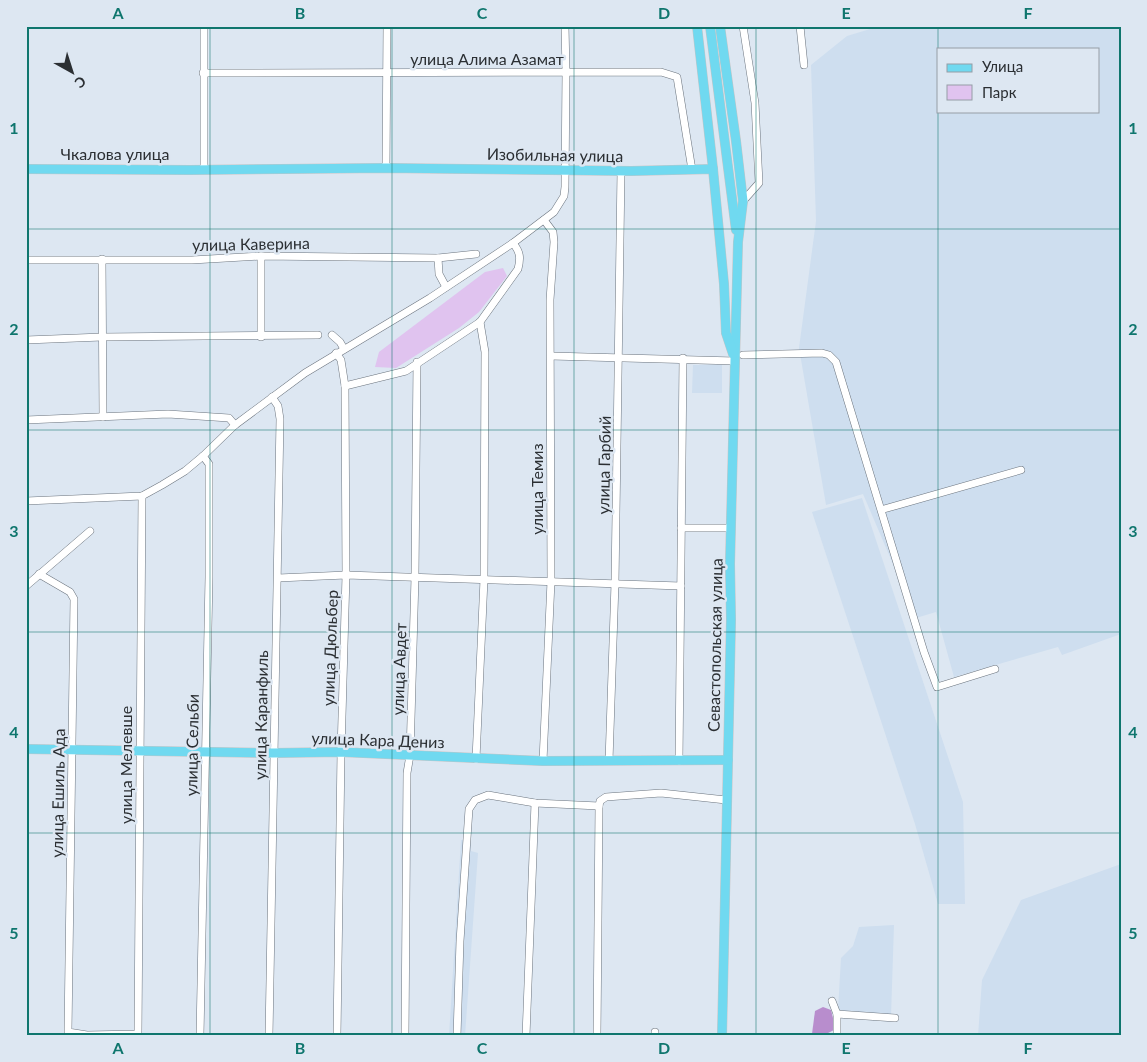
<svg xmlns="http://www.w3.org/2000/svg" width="1147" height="1062" font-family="Lato,sans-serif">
  <rect width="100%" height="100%" fill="#dde7f2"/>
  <g fill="#cedeef" fill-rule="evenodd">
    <path d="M880,26h241v608l-59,21 -4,-8 -104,30 -18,-65 -20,6 -53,-124 -37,11 -27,-157 17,-127 -5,-156 36,-29zM938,49h160v62h-160z"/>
    <polygon points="693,365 722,365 722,393 692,393"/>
    <polygon points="862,498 963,802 965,904 938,904 915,824 812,512"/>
    <polygon points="461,840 470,840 471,851 478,853 465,1036 449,1036"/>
    <polygon points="1121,864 1121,1036 978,1036 982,980 1021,900"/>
    <polygon points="894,925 891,1016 838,1010 841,958 853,946 859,927"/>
  </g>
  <polygon fill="#e0c3ef" points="503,268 507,276 479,312 459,328 396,368 375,367 379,352 485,272"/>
  <polygon fill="#b88dcd" points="823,1007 831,1010 833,1018 834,1030 822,1036 812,1034 815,1011"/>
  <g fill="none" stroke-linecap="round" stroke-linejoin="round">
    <defs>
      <g id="minor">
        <polyline points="204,26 204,169"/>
        <polyline points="800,26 804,65"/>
        <polyline points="203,73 661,72 677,77 692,170"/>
        <polyline points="386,168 387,26"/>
        <polyline points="743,201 759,183 755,103 743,26"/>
        <polyline points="438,258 439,274 446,287"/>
        <polyline points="102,259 103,417"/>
        <polyline points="26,260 192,260 261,256 438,258 476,254"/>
        <polyline points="332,335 340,342 344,349"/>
        <polyline points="261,337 261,256"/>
        <polyline points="26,340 102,337 318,335"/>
        <polyline points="336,353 341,360 345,386 346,575 341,752 337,1036"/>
        <polyline points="743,355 822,353 829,355 836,362 924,652 937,687 995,669"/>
        <polyline points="551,356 735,361"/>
        <path d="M345,386l61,-15 74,-49 38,-53c3,-12 2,-17 -5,-26"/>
        <polyline points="26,420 168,414 229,418 235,425"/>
        <polyline points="26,501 142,496 162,485 185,471 203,456 235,425 305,373 430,298 513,243 554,212 564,196 565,187 566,72 565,26"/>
        <polyline points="884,509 1021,470"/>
        <polyline points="681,528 731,528"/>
        <polyline points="39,574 70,592 74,599 68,1032 87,1035 138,1034 142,496"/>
        <polyline points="278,578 346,575 681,586"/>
        <polyline points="26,586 90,531"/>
        <polyline points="476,759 484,579 485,352 480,322"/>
        <polyline points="543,761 551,581 550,300 554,242 553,232 544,220"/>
        <polyline points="609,761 615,583 621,171"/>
        <polyline points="679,761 683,358"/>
        <polyline points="832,1001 837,1014 837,1036"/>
        <polyline points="837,1014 895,1018"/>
        <polyline points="200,1036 209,577 209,464 203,456"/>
        <polyline points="269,1036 280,419 278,406 272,397"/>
        <polyline points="405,1036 407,773 410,755 415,577 417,362"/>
        <polyline points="457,1036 460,941 469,809 475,800 488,795 535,803 599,806"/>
        <polyline points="526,1036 535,803"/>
        <polyline points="597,1036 599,806 600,801 606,797 661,793 726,800"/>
        <polyline points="655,1036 655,1032"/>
      </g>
      <g id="major">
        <polyline points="697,26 713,169"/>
        <polyline points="710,26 736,230"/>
        <polyline points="720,26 736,141 743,201 738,242 735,361 730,564 731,620 722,1036"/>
        <polyline points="26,169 190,170 386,168 631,171 713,169 724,284 726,333 733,354"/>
        <polyline points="26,749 273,753 341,752 543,761 728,760"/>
      </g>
    </defs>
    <use href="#minor" stroke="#6b747e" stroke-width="8"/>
    <use href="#major" stroke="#c4c5c6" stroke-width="10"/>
    <use href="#minor" stroke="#fff" stroke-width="7"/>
    <use href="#major" stroke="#70d9f0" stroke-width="9"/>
  </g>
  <path fill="none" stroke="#0f766e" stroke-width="1" stroke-opacity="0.55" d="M210,26v1010M392,26v1010M574,26v1010M756,26v1010M938,26v1010M26,229h1095M26,430h1095M26,632h1095M26,833h1095"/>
  <g text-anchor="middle" stroke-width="5" stroke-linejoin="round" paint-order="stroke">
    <g font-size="16" fill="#2b2f33" stroke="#dde7f2">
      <text x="487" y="65">улица Алима Азамат</text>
      <text x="115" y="160">Чкалова улица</text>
      <text transform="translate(555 155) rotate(1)" y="6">Изобильная улица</text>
      <text transform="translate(251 244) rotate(-1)" y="6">улица Каверина</text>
      <text transform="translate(604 465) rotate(-89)" y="6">улица Гарбий</text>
      <text transform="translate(537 489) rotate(-90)" y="6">улица Темиз</text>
      <text transform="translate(715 645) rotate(-89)" y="6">Севастопольская улица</text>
      <text transform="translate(330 648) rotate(-88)" y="6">улица Дюльбер</text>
      <text transform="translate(399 669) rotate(-88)" y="6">улица Авдет</text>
      <text transform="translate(261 715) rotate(-89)" y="6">улица Каранфиль</text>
      <text transform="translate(378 740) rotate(2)" y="6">улица Кара Дениз</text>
      <text transform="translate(192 745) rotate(-89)" y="6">улица Сельби</text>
      <text transform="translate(126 765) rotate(-90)" y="6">улица Мелевше</text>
      <text transform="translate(58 793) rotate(-89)" y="6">улица Ешиль Ада</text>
    </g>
  </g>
  <rect width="1147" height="1062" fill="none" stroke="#dde7f2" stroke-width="55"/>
  <rect x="937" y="48" width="162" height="65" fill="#dde7f2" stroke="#969da6"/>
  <rect x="947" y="64" width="25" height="8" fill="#70d9f0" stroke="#969da6"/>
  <text x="982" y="72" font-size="15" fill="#2b2f33">Улица</text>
  <rect x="947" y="85" width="25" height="15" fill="#e0c3ef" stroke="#969da6"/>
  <text x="982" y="98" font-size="15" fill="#2b2f33">Парк</text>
  <g transform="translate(72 72) rotate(141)" stroke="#dde7f2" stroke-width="4" paint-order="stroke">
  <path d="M0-4L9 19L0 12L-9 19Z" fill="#2b2f33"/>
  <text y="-8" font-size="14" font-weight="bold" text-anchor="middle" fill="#2b2f33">С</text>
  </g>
  <rect x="28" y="28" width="1092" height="1006" fill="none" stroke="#0f766e" stroke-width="2"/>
  <g font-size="16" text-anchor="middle" font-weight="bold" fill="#0f766e">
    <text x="118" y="19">A</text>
    <text x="300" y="19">B</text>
    <text x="482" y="19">C</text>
    <text x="664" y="19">D</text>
    <text x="846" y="19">E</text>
    <text x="1028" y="19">F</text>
    <text x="14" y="134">1</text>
    <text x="1133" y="134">1</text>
    <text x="14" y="335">2</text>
    <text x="1133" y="335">2</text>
    <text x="14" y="537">3</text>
    <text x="1133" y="537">3</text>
    <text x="14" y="738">4</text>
    <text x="1133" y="738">4</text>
    <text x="14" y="939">5</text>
    <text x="1133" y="939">5</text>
    <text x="118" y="1054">A</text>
    <text x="300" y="1054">B</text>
    <text x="482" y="1054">C</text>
    <text x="664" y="1054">D</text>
    <text x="846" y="1054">E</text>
    <text x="1028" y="1054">F</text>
  </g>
</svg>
